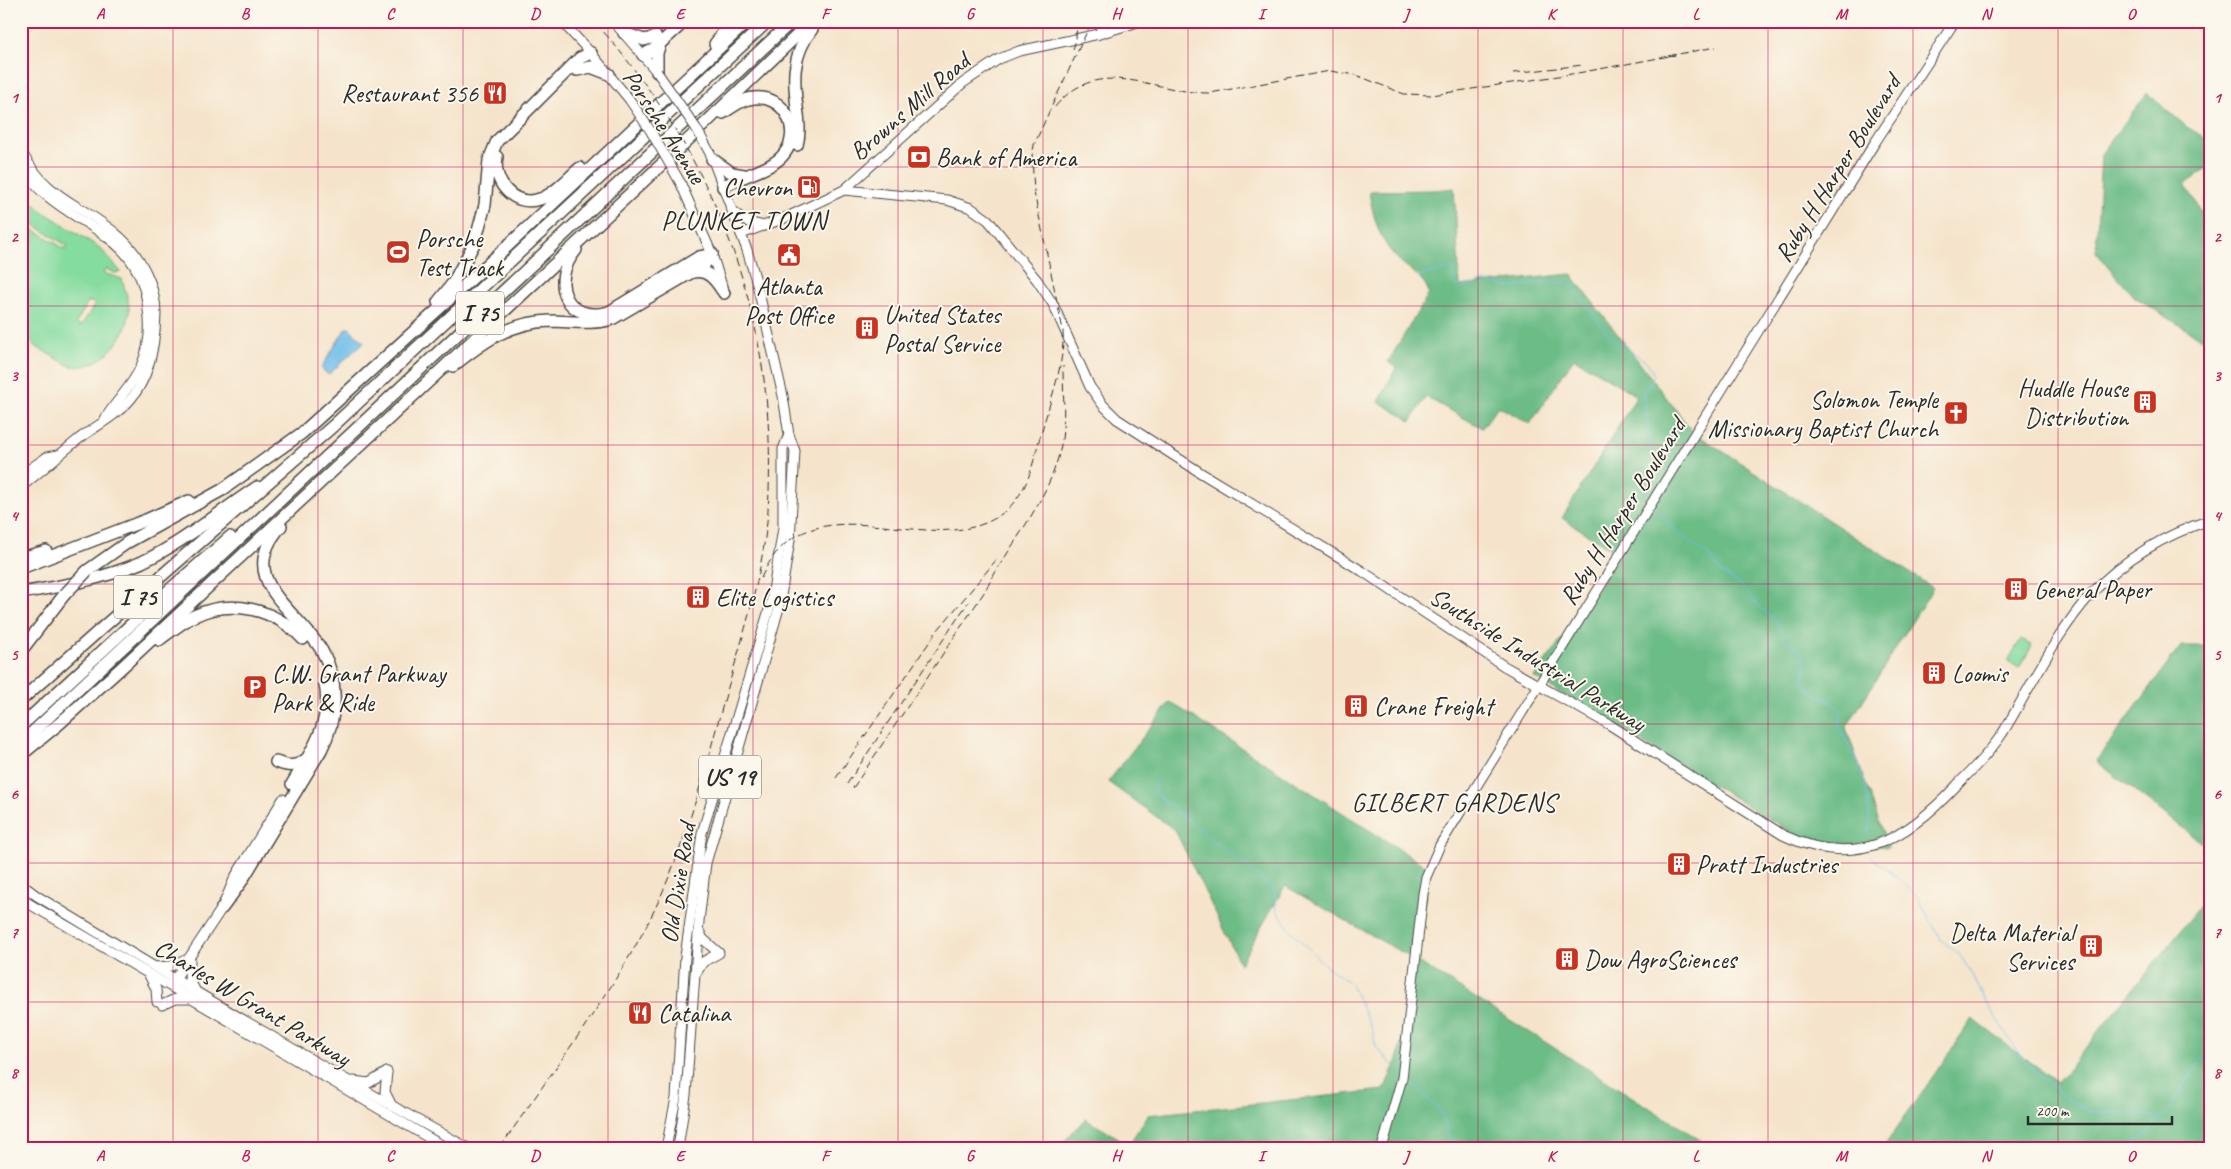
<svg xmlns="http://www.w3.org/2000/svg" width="2231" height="1169" font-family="Caveat,sans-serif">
  <rect width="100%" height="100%" fill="#fbf7ec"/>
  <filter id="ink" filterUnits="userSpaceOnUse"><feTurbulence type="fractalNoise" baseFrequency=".02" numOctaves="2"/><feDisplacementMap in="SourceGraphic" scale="10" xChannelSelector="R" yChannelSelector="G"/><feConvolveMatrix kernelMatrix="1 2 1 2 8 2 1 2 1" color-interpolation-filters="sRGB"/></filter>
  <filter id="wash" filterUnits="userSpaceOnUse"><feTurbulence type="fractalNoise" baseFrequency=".0096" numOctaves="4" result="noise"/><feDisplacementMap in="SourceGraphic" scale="20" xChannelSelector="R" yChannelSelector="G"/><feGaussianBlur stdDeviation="1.12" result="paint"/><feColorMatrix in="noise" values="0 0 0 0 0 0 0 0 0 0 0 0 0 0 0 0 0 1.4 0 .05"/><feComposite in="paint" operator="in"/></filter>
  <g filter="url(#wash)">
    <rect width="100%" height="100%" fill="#f5e4cb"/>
    <g fill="#85dc9f" stroke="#588465" fill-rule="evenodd">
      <path d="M21,191l21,20 58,37 21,24 -6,1 -9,-4 -3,4 19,6c3,11 8,23 7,35 -2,26 -34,61 -61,51l-47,-27v-116l44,27 3,-3 -47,-29zM89,301l6,3 -14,22 -5,-3z"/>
      <polygon points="2021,639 2032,646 2019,668 2008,661"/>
    </g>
    <g fill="#6cbc86" stroke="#4c7458">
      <polygon points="2147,93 2187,127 2210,141 2210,166 2185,184 2210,226 2210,344 2133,296 2096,252 2101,154"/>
      <path d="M1454,188l6,98 111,-12 122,158 240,156 -87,140 42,119 -82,-6 -272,-164 54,-73 31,-50 -57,-36 75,-122 -63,-38 -44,66 -32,-18 -16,22 -56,-31 -15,24 -32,-19 17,-34 -8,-6 41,-69c-4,-17 -26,-26 -37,-40 -14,-17 -20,-41 -23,-62l67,-1z"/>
      <polygon points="2181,646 2210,646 2210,849 2096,761"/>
      <polygon points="1170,702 1430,869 1415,960 1713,1148 1058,1148 1085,1119 1129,1144 1148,1115 1384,1090 1398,1057 1407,1015 1415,960 1285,886 1240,964 1175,830 1108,782"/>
      <polygon points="2210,894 2210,1103 2207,1107 2210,1110 2210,1148 1883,1148 1973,1019 2057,1083"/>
    </g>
    <polygon fill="#6fbdea" stroke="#4d748a" points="346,328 349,328 364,342 328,375 321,368"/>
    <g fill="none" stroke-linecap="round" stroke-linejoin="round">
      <g stroke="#6fbdea" stroke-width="1">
        <path d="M1419,276l34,-8 1,16c15,6 18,-1 30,-2 9,0 18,4 27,5 18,0 48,-10 61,-1l39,52 36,24 7,13 -6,13 -5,5 12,78 -8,26 1,2"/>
        <polyline points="1659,512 1675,531 1710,557 1723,574 1741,585 1759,607 1776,621 1785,641 1797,647 1802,652 1806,666 1803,680 1806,687 1817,695 1830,701 1841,711 1842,718 1839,724 1841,731 1855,756 1865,783 1870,818 1868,835"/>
        <polyline points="1155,780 1154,791 1164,801 1272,888 1275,893 1277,911 1291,931 1325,965 1351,984 1372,1029 1376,1047 1396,1069"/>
        <polyline points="1870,856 1897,877 1917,897 1942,941 1959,954 1967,966 1991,1010 2022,1058 2037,1074 2049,1082 2064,1097 2090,1111 2161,1117"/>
        <polyline points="1412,1083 1437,1107 1443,1116 1449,1137 1463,1148"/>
        <polyline points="2132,1148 2136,1140 2148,1132 2172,1107 2194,1069 2210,1050"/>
      </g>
    </g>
  </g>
  <g filter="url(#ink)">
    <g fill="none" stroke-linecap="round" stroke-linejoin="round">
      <defs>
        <g id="secondary">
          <polyline points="561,21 591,53 629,99"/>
          <polyline points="2202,21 2210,26"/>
          <polyline points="1099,34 1105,21"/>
          <path d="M21,151c27,50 61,52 99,86 21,19 36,49 36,77 -1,36 -8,75 -39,98 -12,10 -25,17 -37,26 -20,16 -39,33 -59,49"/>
          <path d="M21,169c8,9 16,19 26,27 45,37 94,44 101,114 3,19 1,38 -7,56 -8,20 -25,34 -36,53"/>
          <polyline points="680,182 712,254 722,286"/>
          <path d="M844,190l103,10 24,8 17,12 49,60 16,24 37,83 13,18 14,14 84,54 161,98 142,95 106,59 173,110c74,35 124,4 174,-50 16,-16 32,-32 45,-51 29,-47 53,-100 90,-141 33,-35 72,-58 118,-73"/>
          <polyline points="741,234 785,218 844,190 963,83 999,59 1019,51 1099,34 1141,21"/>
          <polyline points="21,475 47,457 58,455"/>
          <path d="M21,884l16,12c142,86 285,172 431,252"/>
          <polyline points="21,899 446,1148"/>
          <polyline points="190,960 189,979 195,990"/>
          <polyline points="155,967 171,966 188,959"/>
          <polyline points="149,975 156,989 157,1002"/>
          <polyline points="173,982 222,908 235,877 283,799"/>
          <polyline points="162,1005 175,999 191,999"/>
          <polyline points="387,1072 385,1092 392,1106"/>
          <polyline points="353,1081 369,1083 387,1072"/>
          <polyline points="1382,1148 1402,1078 1423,894 1426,877 1440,845 1874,144 1955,21"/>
        </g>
        <g id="primary">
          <polyline points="613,21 657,72"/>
          <polyline points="733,212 748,222 764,226"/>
          <polyline points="697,972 703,962 719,953 703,939 699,931"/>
          <polyline points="666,1148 676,1098 685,957 702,833 771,603 783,528 783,449 789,435"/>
          <polyline points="678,1148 686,1095 699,921 706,863 779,608 790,540 795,451 789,435 783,396 757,284 747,250 712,158"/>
        </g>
        <g id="highway">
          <polyline points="624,33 644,40 656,37"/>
          <polyline points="715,44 725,30 726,21"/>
          <polyline points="643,55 654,49 685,21"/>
          <polyline points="577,70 591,67 609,74"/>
          <polyline points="657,72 657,53 660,44"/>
          <path d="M723,113c9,-6 19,-14 31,-15 30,-4 49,33 30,56 -12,16 -43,21 -61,33"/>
          <path d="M797,145c3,-11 2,-21 1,-31 -5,-33 -7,-58 14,-85"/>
          <path d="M497,157c-5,24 16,51 43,42 15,-5 28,-21 40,-31"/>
          <polyline points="712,159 732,173 744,175"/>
          <path d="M576,250c-27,32 -10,74 33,62l90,-55 13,-3"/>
          <path d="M693,272c16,-3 23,9 31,21"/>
          <polyline points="438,302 453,283 475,242 485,205 489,160 497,141 580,58 591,53"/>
          <path d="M453,366c30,-24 57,-44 97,-45 21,0 42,4 62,-2l92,-54 8,-11"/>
          <polyline points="21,558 46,551"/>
          <polyline points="21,568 146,520 189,501"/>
          <polyline points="87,571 128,542 222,490 302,433 498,255 748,21"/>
          <path d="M21,593c41,-7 83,-14 121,-31 42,-20 77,-50 115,-75"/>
          <path d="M159,640c12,-9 23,-18 35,-24 38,-18 81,-7 109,23"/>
          <polyline points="21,651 64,595"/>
          <polyline points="21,700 111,620 333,426 768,21"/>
          <polyline points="21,726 150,607 230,537"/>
          <polyline points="21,743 792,21"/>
          <polyline points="21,755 60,723 120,669 691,137 812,21"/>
          <path d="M276,762c11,4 19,6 29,-2"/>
          <path d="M292,784c18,-30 41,-62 33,-100"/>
          <path d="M222,908l19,-26 80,-132c16,-31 19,-68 1,-99 -25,-42 -89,-71 -41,-125"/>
        </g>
      </defs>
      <use href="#secondary" stroke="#494743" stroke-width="11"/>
      <use href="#primary" stroke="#494743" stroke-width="11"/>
      <use href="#highway" stroke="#494743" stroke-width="14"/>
      <use href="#secondary" stroke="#fff" stroke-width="9"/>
      <use href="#primary" stroke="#fff" stroke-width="9"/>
      <use href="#highway" stroke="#fff" stroke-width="11"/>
      <g stroke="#2b2b2b" stroke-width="1" stroke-dasharray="8 4" stroke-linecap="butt">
        <polyline points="1073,50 1076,39 1077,21"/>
        <polyline points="1668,56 1716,47"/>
        <polyline points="1513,73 1583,65"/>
        <path d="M1055,107c43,-54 102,-13 155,-14l120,-22 26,4 48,19 28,1 146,-22 97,-18"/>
        <path d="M761,578c51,-118 202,10 261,-87 10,-17 13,-38 19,-57 9,-34 24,-69 22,-104l-29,-138 -2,-36 2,-11 15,-33 43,-91"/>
        <polyline points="836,778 937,631 997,559"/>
        <polyline points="847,784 969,601"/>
        <path d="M853,788l132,-197c24,-46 64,-91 75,-141 6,-27 3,-57 3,-84"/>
        <path d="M500,1148c47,-70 100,-138 141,-212 38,-69 58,-145 79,-221 19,-67 43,-136 48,-205 12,-186 -50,-351 -174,-489"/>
      </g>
      <defs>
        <polyline id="secondary-bridge" points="629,99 650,130 680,182"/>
        <polyline id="primary-bridge" points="657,72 696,128 711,155"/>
        <polyline id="highway-bridge" points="64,595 87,571"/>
      </defs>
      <use href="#secondary-bridge" stroke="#494743" stroke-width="11" stroke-linecap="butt"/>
      <use href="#primary-bridge" stroke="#494743" stroke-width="11" stroke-linecap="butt"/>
      <use href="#highway-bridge" stroke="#494743" stroke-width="14" stroke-linecap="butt"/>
      <use href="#secondary-bridge" stroke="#fff" stroke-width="9"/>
      <use href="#primary-bridge" stroke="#fff" stroke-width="9"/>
      <use href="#highway-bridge" stroke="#fff" stroke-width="11"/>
    </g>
  </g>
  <path fill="none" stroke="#c2185b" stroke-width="1" stroke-opacity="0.55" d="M173,21v1127M318,21v1127M463,21v1127M608,21v1127M753,21v1127M898,21v1127M1043,21v1127M1188,21v1127M1333,21v1127M1478,21v1127M1623,21v1127M1768,21v1127M1913,21v1127M2058,21v1127M21,167h2189M21,306h2189M21,445h2189M21,584h2189M21,724h2189M21,863h2189M21,1002h2189"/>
  <defs>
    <symbol id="restaurant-square" viewBox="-11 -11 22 22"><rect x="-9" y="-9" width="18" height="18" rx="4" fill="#c8321e" stroke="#fbf7ec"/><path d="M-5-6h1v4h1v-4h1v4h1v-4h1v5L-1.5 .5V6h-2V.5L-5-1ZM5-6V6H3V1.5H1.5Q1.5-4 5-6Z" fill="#fff"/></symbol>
    <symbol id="bank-square" viewBox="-11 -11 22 22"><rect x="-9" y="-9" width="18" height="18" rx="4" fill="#c8321e" stroke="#fbf7ec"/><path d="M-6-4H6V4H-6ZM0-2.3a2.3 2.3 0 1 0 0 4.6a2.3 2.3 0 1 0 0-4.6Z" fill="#fff"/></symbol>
    <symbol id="fuel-square" viewBox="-11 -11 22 22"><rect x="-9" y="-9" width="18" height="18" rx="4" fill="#c8321e" stroke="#fbf7ec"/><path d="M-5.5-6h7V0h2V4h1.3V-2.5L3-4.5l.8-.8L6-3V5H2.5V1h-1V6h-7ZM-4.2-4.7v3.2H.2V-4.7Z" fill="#fff"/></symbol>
    <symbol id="stadium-square" viewBox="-11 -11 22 22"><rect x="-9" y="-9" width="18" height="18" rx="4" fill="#c8321e" stroke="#fbf7ec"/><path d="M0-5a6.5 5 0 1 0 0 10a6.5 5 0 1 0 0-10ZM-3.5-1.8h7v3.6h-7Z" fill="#fff"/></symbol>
    <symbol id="civic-square" viewBox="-11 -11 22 22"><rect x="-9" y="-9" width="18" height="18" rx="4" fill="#c8321e" stroke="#fbf7ec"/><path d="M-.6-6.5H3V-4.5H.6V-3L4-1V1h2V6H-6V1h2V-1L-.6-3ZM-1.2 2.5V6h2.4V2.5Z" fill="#fff"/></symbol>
    <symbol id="building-square" viewBox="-11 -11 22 22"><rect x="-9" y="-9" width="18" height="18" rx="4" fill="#c8321e" stroke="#fbf7ec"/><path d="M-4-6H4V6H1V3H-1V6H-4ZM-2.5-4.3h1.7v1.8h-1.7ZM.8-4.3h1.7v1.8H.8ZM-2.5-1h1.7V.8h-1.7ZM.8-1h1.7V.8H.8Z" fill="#fff"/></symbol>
    <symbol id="church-square" viewBox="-11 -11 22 22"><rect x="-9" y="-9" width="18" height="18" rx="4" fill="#c8321e" stroke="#fbf7ec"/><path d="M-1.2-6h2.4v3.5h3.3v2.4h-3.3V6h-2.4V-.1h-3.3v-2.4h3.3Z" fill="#fff"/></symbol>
    <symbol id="parking-square" viewBox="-11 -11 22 22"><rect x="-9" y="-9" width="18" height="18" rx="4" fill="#c8321e" stroke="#fbf7ec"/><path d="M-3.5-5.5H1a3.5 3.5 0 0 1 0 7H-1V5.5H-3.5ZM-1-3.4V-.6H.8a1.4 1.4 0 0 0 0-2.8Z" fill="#fff"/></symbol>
  </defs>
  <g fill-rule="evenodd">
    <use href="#restaurant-square" x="481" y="79" width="28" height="28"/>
    <use href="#bank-square" x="905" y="143" width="28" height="28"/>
    <use href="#fuel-square" x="795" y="173" width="28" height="28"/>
    <use href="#stadium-square" x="384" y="238" width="28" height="28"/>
    <use href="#civic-square" x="775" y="241" width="28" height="28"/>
    <use href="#building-square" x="853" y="314" width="28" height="28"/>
    <use href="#building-square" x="2131" y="388" width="28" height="28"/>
    <use href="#church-square" x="1942" y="399" width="28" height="28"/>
    <use href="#building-square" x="2002" y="575" width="28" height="28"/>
    <use href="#building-square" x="684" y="583" width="28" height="28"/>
    <use href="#building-square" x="1920" y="659" width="28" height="28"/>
    <use href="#parking-square" x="241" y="673" width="28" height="28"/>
    <use href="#building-square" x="1342" y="692" width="28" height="28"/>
    <use href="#building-square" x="1665" y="850" width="28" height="28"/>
    <use href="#building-square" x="2077" y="932" width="28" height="28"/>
    <use href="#building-square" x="1553" y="945" width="28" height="28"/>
    <use href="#restaurant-square" x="626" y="999" width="28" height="28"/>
  </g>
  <g text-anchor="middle" stroke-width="4" stroke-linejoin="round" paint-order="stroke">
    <g fill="#fbf7ec" stroke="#696865" stroke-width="1">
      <rect x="456" y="291.5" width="48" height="43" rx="4"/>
      <rect x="114" y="575.5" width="48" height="43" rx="4"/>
      <rect x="699" y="755.5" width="62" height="43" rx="4"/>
    </g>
    <g font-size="24" font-weight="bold" fill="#2b2b2b">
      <text x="480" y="321">I 75</text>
      <text x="138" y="605">I 75</text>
      <text x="730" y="785">US 19</text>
    </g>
    <g font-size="25" fill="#2b2b2b" stroke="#fbf7ec" text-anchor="start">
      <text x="478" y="102" text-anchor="end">Restaurant 356</text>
      <text x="936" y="166">Bank of America</text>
      <text x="792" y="196" text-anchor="end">Chevron</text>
      <text x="416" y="247">Porsche<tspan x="416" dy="29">Test Track</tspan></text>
      <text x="789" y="295" text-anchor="middle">Atlanta<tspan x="789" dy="29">Post Office</tspan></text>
      <text x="884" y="323">United States<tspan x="884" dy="29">Postal Service</tspan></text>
      <text x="2128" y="397" text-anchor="end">Huddle House<tspan x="2128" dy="29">Distribution</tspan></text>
      <text x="1938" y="408" text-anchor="end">Solomon Temple<tspan x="1938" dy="29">Missionary Baptist Church</tspan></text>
      <text x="2034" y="598">General Paper</text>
      <text x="716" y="606">Elite Logistics</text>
      <text x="272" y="682">C.W. Grant Parkway<tspan x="272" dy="29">Park &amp; Ride</tspan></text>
      <text x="1952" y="682">Loomis</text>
      <text x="1374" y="715">Crane Freight</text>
      <text x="1696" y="873">Pratt Industries</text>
      <text x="2074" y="941" text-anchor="end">Delta Material<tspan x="2074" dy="29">Services</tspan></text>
      <text x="1584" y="968">Dow AgroSciences</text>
      <text x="658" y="1022">Catalina</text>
    </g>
    <g font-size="25" fill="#2b2b2b" stroke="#fbf7ec">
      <text transform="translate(909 106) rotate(-41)" y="9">Browns Mill Road</text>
      <text transform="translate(665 126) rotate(57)" y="9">Porsche Avenue</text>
      <text transform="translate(1837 168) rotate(-58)" y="9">Ruby H Harper Boulevard</text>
      <text transform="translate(1622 511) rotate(-58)" y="9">Ruby H Harper Boulevard</text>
      <text transform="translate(1538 659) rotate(32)" y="9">Southside Industrial Parkway</text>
      <text transform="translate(677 883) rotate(-81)" y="9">Old Dixie Road</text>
      <text transform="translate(253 1002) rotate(31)" y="9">Charles W Grant Parkway</text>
    </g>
    <g font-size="26" letter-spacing="1" fill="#2b2b2b" stroke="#fbf7ec">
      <text x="744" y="229">PLUNKET TOWN</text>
      <text x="1454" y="811">GILBERT GARDENS</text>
    </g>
  </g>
  <rect width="2231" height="1169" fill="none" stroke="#fbf7ec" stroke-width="55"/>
  <path d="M2028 1116v8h144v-8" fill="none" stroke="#2b2b2b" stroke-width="2.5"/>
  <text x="2036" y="1116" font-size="15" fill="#2b2b2b" stroke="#fbf7ec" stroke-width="4" paint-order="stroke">200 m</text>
  <rect x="28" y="28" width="2176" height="1114" fill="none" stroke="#c2185b" stroke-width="2"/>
  <g font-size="16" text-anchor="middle" font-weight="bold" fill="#c2185b">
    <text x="100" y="19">A</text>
    <text x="245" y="19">B</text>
    <text x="390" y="19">C</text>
    <text x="535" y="19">D</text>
    <text x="680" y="19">E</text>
    <text x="825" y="19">F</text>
    <text x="970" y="19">G</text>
    <text x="1116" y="19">H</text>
    <text x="1261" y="19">I</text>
    <text x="1406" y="19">J</text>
    <text x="1551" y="19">K</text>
    <text x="1696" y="19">L</text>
    <text x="1841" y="19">M</text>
    <text x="1986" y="19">N</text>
    <text x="2131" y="19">O</text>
    <text x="14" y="103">1</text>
    <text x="2217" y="103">1</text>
    <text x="14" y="242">2</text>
    <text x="2217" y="242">2</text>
    <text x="14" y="381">3</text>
    <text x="2217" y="381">3</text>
    <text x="14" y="521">4</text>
    <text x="2217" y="521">4</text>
    <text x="14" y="660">5</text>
    <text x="2217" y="660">5</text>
    <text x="14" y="799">6</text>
    <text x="2217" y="799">6</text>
    <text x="14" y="938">7</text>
    <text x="2217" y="938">7</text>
    <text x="14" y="1078">8</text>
    <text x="2217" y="1078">8</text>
    <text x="100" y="1161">A</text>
    <text x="245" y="1161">B</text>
    <text x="390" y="1161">C</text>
    <text x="535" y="1161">D</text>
    <text x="680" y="1161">E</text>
    <text x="825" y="1161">F</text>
    <text x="970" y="1161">G</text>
    <text x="1116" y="1161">H</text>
    <text x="1261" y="1161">I</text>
    <text x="1406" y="1161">J</text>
    <text x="1551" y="1161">K</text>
    <text x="1696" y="1161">L</text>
    <text x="1841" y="1161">M</text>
    <text x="1986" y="1161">N</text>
    <text x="2131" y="1161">O</text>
  </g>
</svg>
